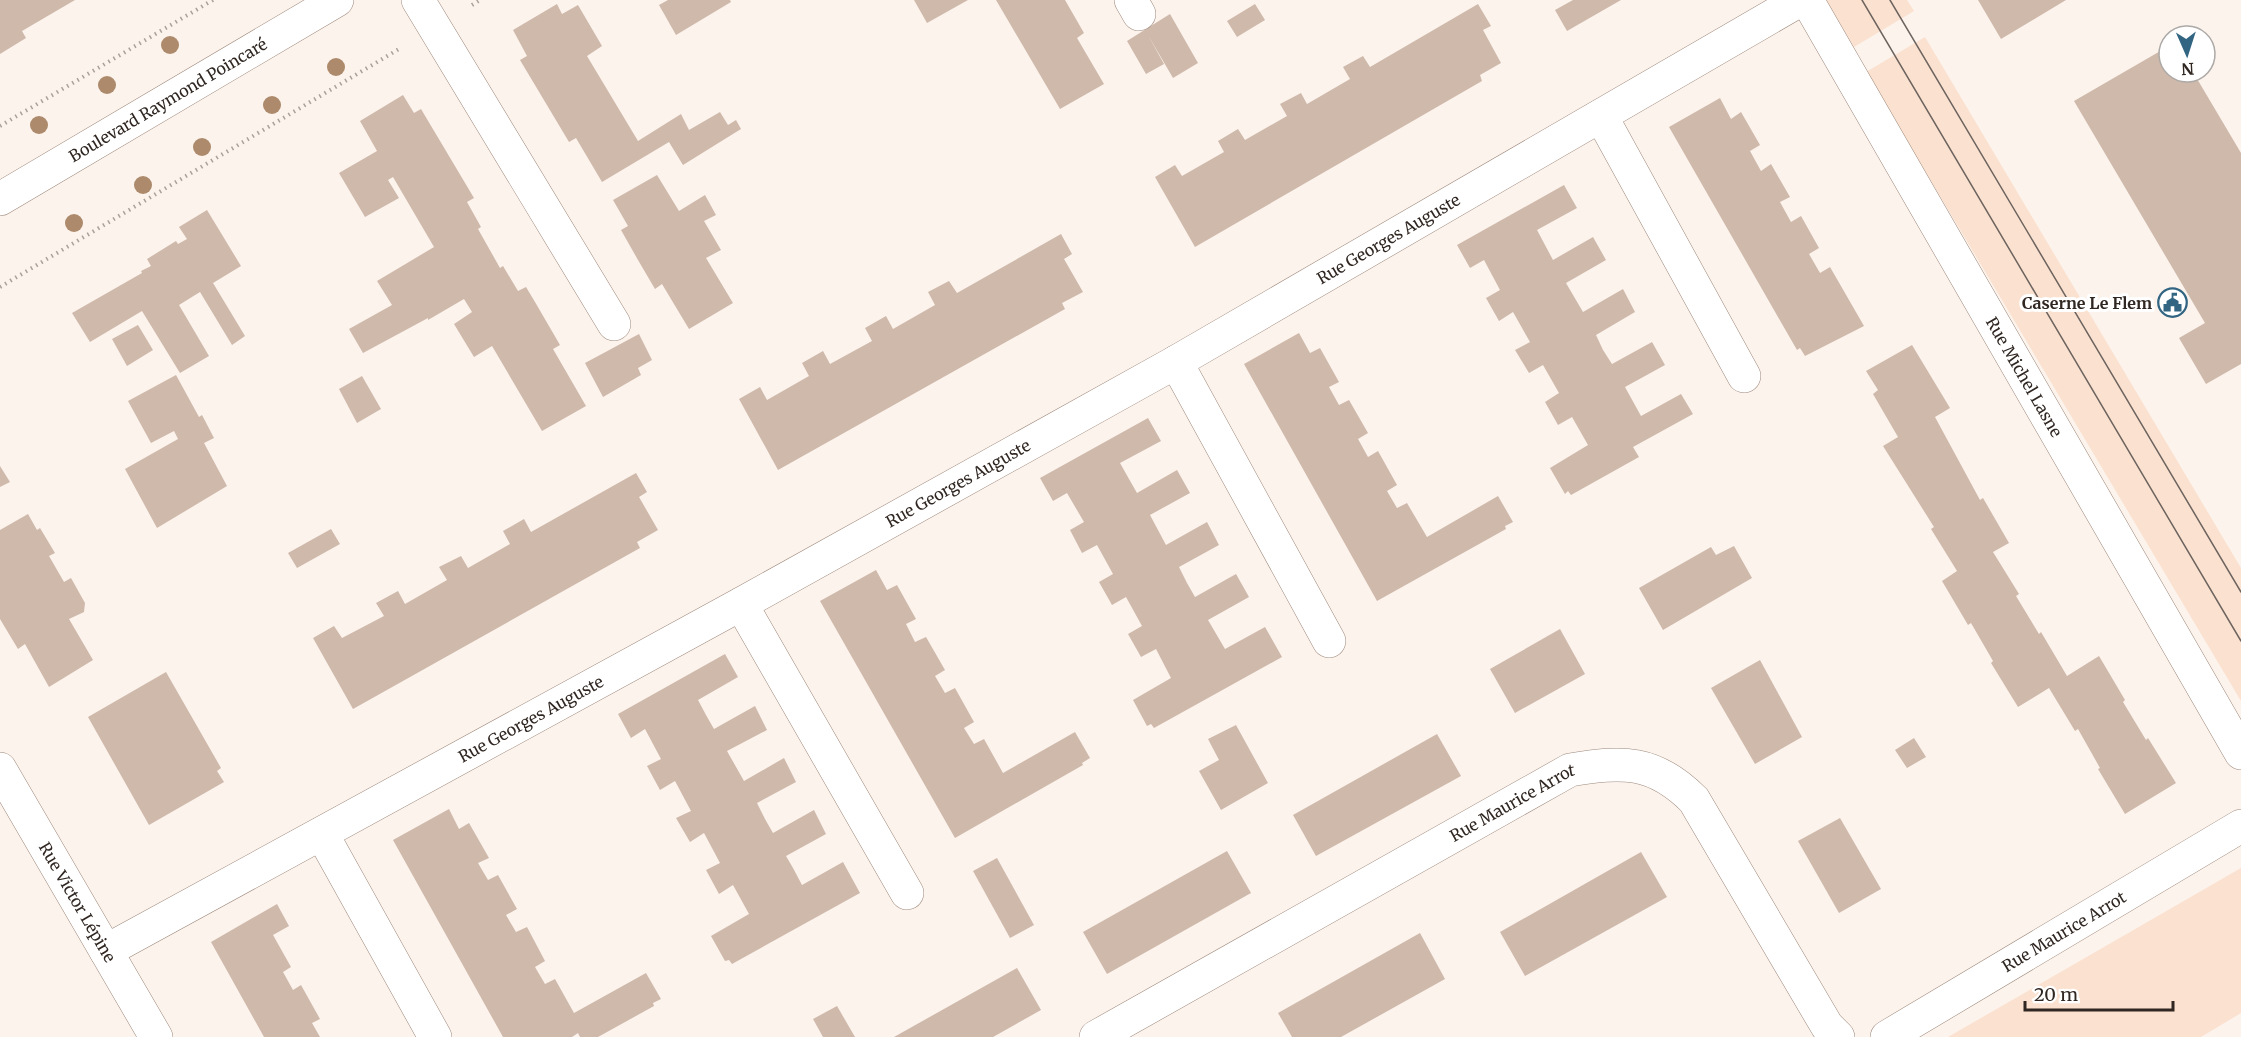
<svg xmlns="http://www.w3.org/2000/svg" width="2241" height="1037" font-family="Merriweather,serif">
  <rect width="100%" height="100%" fill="#fcf3ed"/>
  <g fill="#fbe1cf">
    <polygon points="1826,0 1907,0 1914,11 1854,47"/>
    <polygon points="1925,37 2241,568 2241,701 1866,72"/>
    <polygon points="2241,868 2241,1013 2201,1037 1948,1037"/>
  </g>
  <g fill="#cfb9ab">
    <polygon points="0,0 75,0 22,31 26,38 0,54"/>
    <polygon points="668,0 730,0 731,2 676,35 659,5"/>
    <polygon points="914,0 968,0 927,23"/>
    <polygon points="996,0 1065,0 1084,33 1077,38 1104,84 1060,109"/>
    <polygon points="1573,0 1621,0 1567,31 1555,10"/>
    <polygon points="1978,0 2066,0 2001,39"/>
    <polygon points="557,4 562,14 578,5 602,46 587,56 638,141 681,114 689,130 720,112 728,125 736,120 741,129 683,165 669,142 602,182 576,138 569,142 520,60 527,56 513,30"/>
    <polygon points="1255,4 1265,20 1237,37 1227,21"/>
    <polygon points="1478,4 1491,26 1483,30 1501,63 1480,75 1482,81 1195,247 1155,177 1175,165 1182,176 1224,152 1218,141 1238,129 1245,140 1287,116 1280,104 1301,93 1307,104 1350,79 1343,67 1363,56 1370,67"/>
    <polygon points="1170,14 1198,63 1173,78 1148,35 1164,64 1146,74 1127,41"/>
    <polygon points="2169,46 2169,72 2193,72 2241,153 2241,364 2206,384 2179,338 2205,323 2074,101"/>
    <polygon points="403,95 414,113 421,109 474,198 467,202 481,227 478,229 500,268 503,266 518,291 526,287 535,302 560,345 553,349 586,406 542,431 492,346 474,357 454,324 472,312 464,299 428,320 428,318 363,353 349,329 392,305 377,281 434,247 393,177 388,180 399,198 365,217 339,173 377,151 360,121"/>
    <polygon points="1720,98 1731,119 1741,112 1760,145 1750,151 1761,171 1771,164 1790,197 1780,202 1791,222 1801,216 1819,248 1809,254 1820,273 1830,267 1864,326 1805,356 1800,348 1797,350 1669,127"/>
    <polygon points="657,175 679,211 705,195 716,215 704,221 721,250 706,258 733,303 689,329 662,284 655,289 638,260 621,230 628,226 613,200"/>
    <polygon points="1564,185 1577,208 1537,230 1553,260 1593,237 1606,260 1566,283 1583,312 1623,289 1635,312 1596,335 1603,350 1612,364 1652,342 1665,365 1625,387 1641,416 1681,394 1693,414 1633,447 1639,457 1571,495 1568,491 1565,494 1550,468 1588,445 1572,417 1558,425 1545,402 1559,393 1543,365 1529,373 1515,350 1530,342 1513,312 1499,321 1486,298 1500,290 1484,260 1470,268 1457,245"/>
    <polygon points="207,210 241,266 213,283 245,336 232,345 200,292 179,305 209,356 180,373 142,311 90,342 72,313 142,273 141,271 151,266 147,259 176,241 178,244 187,239 179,227"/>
    <polygon points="1061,234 1072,254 1064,259 1083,292 1062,303 1065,309 778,470 739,399 760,387 767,400 809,376 802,363 823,351 830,364 872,341 865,328 886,316 893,329 935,305 928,292 949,281 957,293"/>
    <polygon points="138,325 153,350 127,366 112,339"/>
    <polygon points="1299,333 1310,353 1320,348 1339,382 1329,387 1339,405 1349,400 1368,433 1358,439 1368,457 1378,451 1397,485 1387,491 1397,508 1407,503 1427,537 1498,496 1513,522 1505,526 1506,529 1377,601 1244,364"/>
    <polygon points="639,334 652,360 638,368 641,375 603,397 585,363"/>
    <polygon points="1912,345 1950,408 1935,417 1980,500 1983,498 2009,543 1993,552 2019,594 2016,596 2039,634 2041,632 2067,676 2099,656 2125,700 2123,702 2146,740 2148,738 2176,783 2125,814 2098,769 2100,768 2078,729 2075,731 2049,688 2018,707 1991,663 1993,661 1971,623 1968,625 1942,581 1957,571 1931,529 1934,527 1883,446 1898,437 1873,394 1878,390 1866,371"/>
    <polygon points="176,375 199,417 202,415 214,438 204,443 227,486 157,528 125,469 178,439 174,431 151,443 128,401"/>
    <polygon points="362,376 381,409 357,423 339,389"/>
    <polygon points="1148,418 1161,441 1120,463 1129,479 1137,493 1177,470 1190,493 1150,515 1166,545 1207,522 1219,545 1179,567 1187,583 1195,597 1236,574 1249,597 1208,620 1225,649 1265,627 1282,657 1154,728 1151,724 1147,726 1133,700 1171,678 1156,649 1141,657 1128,634 1142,626 1126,597 1112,605 1099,582 1113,574 1097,545 1082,553 1070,530 1084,522 1067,493 1053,501 1040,478"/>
    <polygon points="0,466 10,482 0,487"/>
    <polygon points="636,473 647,492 639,497 658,530 637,542 640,548 353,709 313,638 334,626 342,638 384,616 376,603 398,591 405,604 447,580 439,567 461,556 468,568 510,544 503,531 524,519 531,532"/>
    <polygon points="28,514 37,530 40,528 55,553 49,556 64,582 71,578 85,603 84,612 69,619 93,660 49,687 25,644 18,649 0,619 0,530"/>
    <polygon points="331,529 340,544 297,568 288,553"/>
    <polygon points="1734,546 1752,578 1663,630 1639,588 1711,547 1716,555"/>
    <polygon points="876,570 887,590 897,585 916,619 906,624 915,642 926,637 945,670 935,676 945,693 955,688 974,722 964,728 974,744 984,739 1003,773 1075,732 1090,758 1082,763 1083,765 955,838 820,601"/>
    <polygon points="1560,629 1585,674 1515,713 1490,669"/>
    <polygon points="725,654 738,677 698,700 706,715 714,729 755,706 767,730 727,751 744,781 784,758 796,782 757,803 765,819 773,833 814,810 826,834 786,856 793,868 802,885 843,862 860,893 732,964 729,960 725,961 711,936 749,914 733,885 719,894 706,870 720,863 704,833 690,842 676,818 691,811 675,781 660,790 647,766 661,759 645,729 631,738 618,714"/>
    <polygon points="1760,660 1802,737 1755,764 1711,688"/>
    <polygon points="166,672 221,768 217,771 224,782 149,825 88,717"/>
    <polygon points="1236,725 1268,783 1221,810 1199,771 1219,760 1208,739"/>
    <polygon points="1437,734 1461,776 1316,856 1293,815"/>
    <polygon points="1914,738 1926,757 1907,768 1895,750"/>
    <polygon points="449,809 459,829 469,823 489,858 478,863 488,880 498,875 517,909 506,915 516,932 527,927 545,961 535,967 545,984 555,979 574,1013 646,973 661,999 653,1003 654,1006 598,1037 580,1037 578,1033 572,1037 503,1037 393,840"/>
    <polygon points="1840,818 1881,889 1839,913 1798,841"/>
    <polygon points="1227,851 1251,893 1107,974 1083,932"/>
    <polygon points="1641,852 1667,897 1525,976 1500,932"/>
    <polygon points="997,858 1034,925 1010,938 973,871"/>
    <polygon points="277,904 289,926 273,935 291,967 283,972 293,990 301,985 320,1019 312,1023 320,1037 264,1037 211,942"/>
    <polygon points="1420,933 1445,979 1341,1037 1292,1037 1278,1013"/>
    <polygon points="1017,968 1041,1010 993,1037 894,1037"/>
    <polygon points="837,1006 855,1037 823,1037 813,1019"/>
  </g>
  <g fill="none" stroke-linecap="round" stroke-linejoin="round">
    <defs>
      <g id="minor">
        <polyline points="418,0 614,324"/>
        <polyline points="1131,0 1139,14"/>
        <path id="s1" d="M1807,0l434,753"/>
        <polyline points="1601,116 1744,376"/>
        <polyline points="1176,362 1329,641"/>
        <polyline points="741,604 907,893"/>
        <path id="s2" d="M0,769l156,268"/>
        <polyline points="322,834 435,1037"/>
        <path id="s3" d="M106,951l635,-347 435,-242 624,-362"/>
        <path id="s4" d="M1096,1037l474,-267c53,-9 84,-10 124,30l133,226 11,11"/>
        <path id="s5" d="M1887,1037l354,-211"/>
      </g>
      <g id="secondary">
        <path id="s6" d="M0,199l337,-199"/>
      </g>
    </defs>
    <use href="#minor" stroke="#9e897c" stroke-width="34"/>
    <use href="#secondary" stroke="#9e897c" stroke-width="34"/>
    <g stroke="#aaa19b" stroke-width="4" stroke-dasharray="1.5 4.5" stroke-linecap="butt">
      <polyline points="472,5 480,0"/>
      <polyline points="0,126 213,0"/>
      <polyline points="0,287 399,49"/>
    </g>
    <use href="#minor" stroke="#fff" stroke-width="33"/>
    <use href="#secondary" stroke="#fff" stroke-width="33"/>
    <g stroke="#6d645f" stroke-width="1.5">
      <polyline points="1862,0 2241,641"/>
      <polyline points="1890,0 2241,592"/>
    </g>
  </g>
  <g fill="#ac8a6b">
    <circle cx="170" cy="45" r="9"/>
    <circle cx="336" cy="67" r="9"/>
    <circle cx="107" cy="85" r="9"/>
    <circle cx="272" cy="105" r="9"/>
    <circle cx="39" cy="125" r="9"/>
    <circle cx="202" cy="147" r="9"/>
    <circle cx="143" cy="185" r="9"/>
    <circle cx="74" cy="223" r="9"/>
  </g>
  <defs>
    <symbol id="civic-ring" viewBox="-11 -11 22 22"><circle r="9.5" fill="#fff" stroke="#316582" stroke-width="1.5"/><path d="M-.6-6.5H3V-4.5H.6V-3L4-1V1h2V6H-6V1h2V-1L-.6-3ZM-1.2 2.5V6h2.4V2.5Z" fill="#316582"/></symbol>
  </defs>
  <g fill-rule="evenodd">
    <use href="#civic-ring" x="2156" y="286" width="33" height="33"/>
  </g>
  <g text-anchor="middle" stroke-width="6" stroke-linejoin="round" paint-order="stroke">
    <g font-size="16" fill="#302722" stroke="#fff">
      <text dy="6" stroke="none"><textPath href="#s6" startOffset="195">Boulevard Raymond Poincaré</textPath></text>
      <text dy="6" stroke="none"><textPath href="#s3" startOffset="1467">Rue Georges Auguste</textPath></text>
      <text dy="6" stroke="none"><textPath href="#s1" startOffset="435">Rue Michel Lasne</textPath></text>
      <text dy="6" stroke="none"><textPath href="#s3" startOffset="972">Rue Georges Auguste</textPath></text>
      <text dy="6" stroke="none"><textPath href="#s3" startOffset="484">Rue Georges Auguste</textPath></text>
      <text dy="6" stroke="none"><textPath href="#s4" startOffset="478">Rue Maurice Arrot</textPath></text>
      <text dy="6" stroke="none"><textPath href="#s2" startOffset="154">Rue Victor Lépine</textPath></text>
      <text dy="6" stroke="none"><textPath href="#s5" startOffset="206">Rue Maurice Arrot</textPath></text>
    </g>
    <g font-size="16" font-weight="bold" fill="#302722" stroke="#fff" text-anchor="end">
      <text x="2152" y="309">Caserne Le Flem</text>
    </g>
  </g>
  <g transform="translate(2187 54) rotate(177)"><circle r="28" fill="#ffffff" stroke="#aca9a7" stroke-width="1.5"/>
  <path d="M0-4.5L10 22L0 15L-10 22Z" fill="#316582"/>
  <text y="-9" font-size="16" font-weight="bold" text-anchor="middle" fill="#302722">N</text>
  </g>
  <path d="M2025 1001v9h148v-9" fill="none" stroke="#302722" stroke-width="3"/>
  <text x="2034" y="1001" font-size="18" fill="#302722" stroke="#ffffff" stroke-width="4.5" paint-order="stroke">20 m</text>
</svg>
